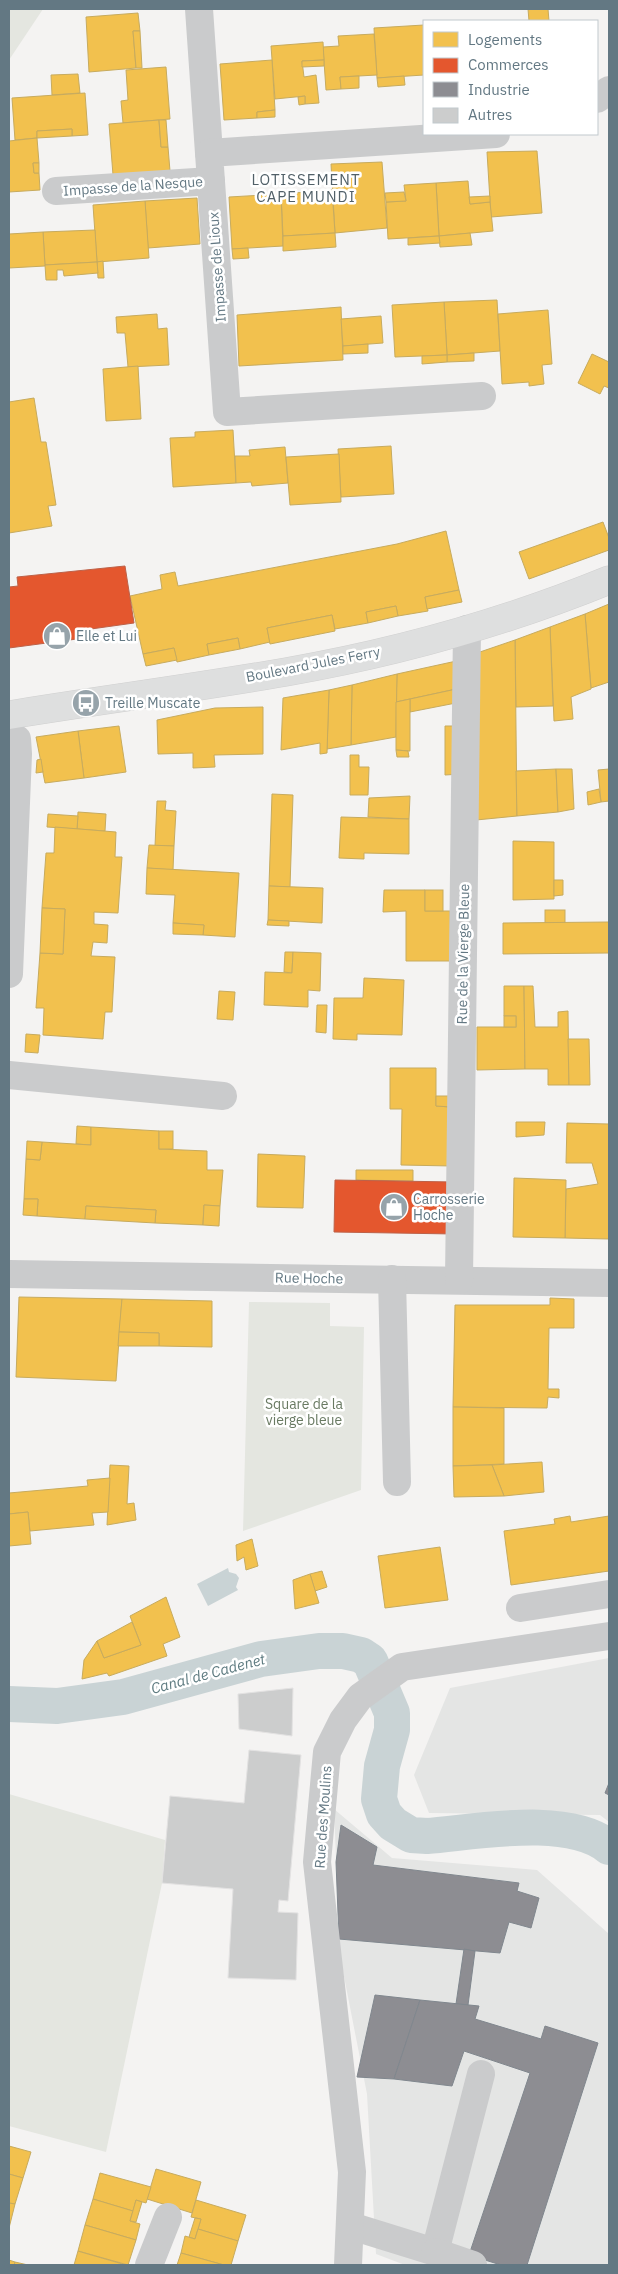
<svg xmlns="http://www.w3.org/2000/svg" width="618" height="2274" font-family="'IBM Plex Sans',sans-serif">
  <rect width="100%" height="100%" fill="#f4f3f2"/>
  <g fill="#e4e5e4">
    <polygon points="609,1658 609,1822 600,1815 429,1813 414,1775 450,1688"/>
    <polygon points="334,1809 392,1858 537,1870 609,1934 609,2265 405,2265 376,2254 367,2094 340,1956"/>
  </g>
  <g fill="#e4e6e0">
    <polygon points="9,9 43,9 9,60"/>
    <polygon points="249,1302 330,1303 330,1326 364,1327 361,1490 243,1531"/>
    <polygon points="9,1794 165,1840 162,1883 106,2152 9,2126"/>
  </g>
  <polygon fill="#c9d3d5" points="228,1568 229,1572 236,1574 239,1578 236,1587 238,1590 208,1606 197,1584"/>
  <g fill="#f2c14e" stroke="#c7ab5e">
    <polygon points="528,9 548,9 549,21 529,21"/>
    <polygon points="138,13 140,31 133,31 136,68 89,72 86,17"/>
    <polygon points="424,25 424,75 377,78 374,28"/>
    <polygon points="133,31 140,31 142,68 136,68"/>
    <polygon points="374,34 377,75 340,77 341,89 326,90 323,47 339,46 338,36"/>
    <polygon points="323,42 324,60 302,61 304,77 316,75 319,103 305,104 305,96 275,99 271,46"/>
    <polygon points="272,60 275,110 257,112 257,118 224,120 220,64"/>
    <polygon points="324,60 324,66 302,67 302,61"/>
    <polygon points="166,67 170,119 123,123 121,101 128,100 126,70"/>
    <polygon points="78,74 80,93 52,95 51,75"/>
    <polygon points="359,76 359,88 341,89 340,77"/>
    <polygon points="404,76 405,85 378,87 377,78"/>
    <polygon points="85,93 88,135 72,136 72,129 37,131 37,138 15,140 12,98"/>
    <polygon points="305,96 305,104 299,105 298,97"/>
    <polygon points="275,110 275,117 257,118 257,112"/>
    <polygon points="159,120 161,147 168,147 170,171 113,175 109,124"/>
    <polygon points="159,120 166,120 168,147 161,147"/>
    <polygon points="72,129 72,136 37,138 37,131"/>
    <polygon points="37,138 39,163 33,163 34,173 39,173 40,190 9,192 9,141"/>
    <polygon points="537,151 542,213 491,217 487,152"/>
    <polygon points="382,162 387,228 335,233 331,164"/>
    <polygon points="33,163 39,163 39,173 34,173"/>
    <polygon points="468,181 470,204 490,202 493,231 439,236 436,183"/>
    <polygon points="436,183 439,236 388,239 386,202 406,201 404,185"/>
    <polygon points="332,190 335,233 283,236 281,194"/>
    <polygon points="404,192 406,201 386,202 385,193"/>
    <polygon points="281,194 283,246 232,249 229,197"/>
    <polygon points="490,196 490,202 470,204 469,197"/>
    <polygon points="197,198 200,244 148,248 145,201"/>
    <polygon points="145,201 149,258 97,262 93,205"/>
    <polygon points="95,230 97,262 45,265 43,232"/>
    <polygon points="43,232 45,266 9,268 9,234"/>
    <polygon points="335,233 336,247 283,251 283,236"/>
    <polygon points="470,233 472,245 440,247 439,236"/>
    <polygon points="439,236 440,243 408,245 408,238"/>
    <polygon points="248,248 249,258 233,259 232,249"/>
    <polygon points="103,261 104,278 98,278 97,262"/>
    <polygon points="97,262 98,273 64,276 63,270 57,270 57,280 46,280 45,265"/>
    <polygon points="497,300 500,351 447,355 444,302"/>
    <polygon points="444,302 447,355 395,357 392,305"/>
    <polygon points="341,307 343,360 239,366 237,315"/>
    <polygon points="548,310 552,364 542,365 544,384 529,386 529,382 502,384 498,314"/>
    <polygon points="157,314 158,329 167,328 169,365 128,367 125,333 117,333 116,317"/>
    <polygon points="381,316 383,343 343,346 341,319"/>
    <polygon points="368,344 368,353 343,354 343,346"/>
    <polygon points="474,353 474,361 447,362 447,355"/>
    <polygon points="592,354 609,362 609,388 604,386 600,394 578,383"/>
    <polygon points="447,355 447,362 422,364 422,356"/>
    <polygon points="138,366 141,419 106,421 103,369"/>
    <polygon points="34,398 41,442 46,442 56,505 48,506 52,526 9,533 9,402"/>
    <polygon points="233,430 236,483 173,487 170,438 195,437 195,432"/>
    <polygon points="391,446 394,494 341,497 338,449"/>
    <polygon points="285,447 288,483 252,486 251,482 236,483 235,456 250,456 249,450"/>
    <polygon points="339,454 341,502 290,505 286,457"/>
    <polygon points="603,522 609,538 609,550 529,579 519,552"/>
    <polygon points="446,531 459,590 425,597 428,611 398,616 396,606 366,612 368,623 335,629 332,615 267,628 270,642 240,649 238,638 207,644 209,655 177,662 174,648 143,654 130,596 162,589 160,575 175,572 178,586 397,544"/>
    <polygon points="459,590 462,602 427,609 425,597"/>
    <polygon points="609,604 609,682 591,688 585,614"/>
    <polygon points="396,606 398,616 368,623 366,612"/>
    <polygon points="585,614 591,689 571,697 573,719 554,721 550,627"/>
    <polygon points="332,615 335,631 270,644 267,628"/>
    <polygon points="550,627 553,706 516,707 515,640"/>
    <polygon points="238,638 240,649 209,655 207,644"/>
    <polygon points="515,640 517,816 476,820 477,653"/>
    <polygon points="174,648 177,660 146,666 143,654"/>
    <polygon points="461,660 461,688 396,702 397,674"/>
    <polygon points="397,674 396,737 351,745 352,685"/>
    <polygon points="352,685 351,745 327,749 329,690"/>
    <polygon points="461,688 461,702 410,712 410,699"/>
    <polygon points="329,690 327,753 320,754 320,743 281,750 283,698"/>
    <polygon points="410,699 410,751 396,750 396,702"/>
    <polygon points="263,707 263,754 214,755 215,767 193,768 193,753 158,754 157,720 215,708"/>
    <polygon points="119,726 126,772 84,778 78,731"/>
    <polygon points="445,726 461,726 461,774 445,775"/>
    <polygon points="78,731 84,778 45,783 36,737"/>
    <polygon points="396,750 408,751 409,757 397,757"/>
    <polygon points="350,755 359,755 359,767 369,767 368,795 350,795"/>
    <polygon points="41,759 43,772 36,773 37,760"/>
    <polygon points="556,769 558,812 517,816 516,771"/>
    <polygon points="556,769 572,769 574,809 558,812"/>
    <polygon points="609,769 609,801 601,802 598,770"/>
    <polygon points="599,789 601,802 588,805 587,792"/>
    <polygon points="272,794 293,795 290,887 269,886"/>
    <polygon points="410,796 409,819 368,817 369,798"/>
    <polygon points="157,801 166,801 165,810 176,811 174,846 155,846"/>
    <polygon points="78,812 106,814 105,831 77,829"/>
    <polygon points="48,814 78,816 77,829 47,827"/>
    <polygon points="341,817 409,819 409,854 364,853 364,859 339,858"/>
    <polygon points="55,827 116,832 115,857 122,857 118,913 94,912 94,924 108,925 107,943 93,942 91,956 115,957 112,1012 105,1012 103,1039 43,1035 44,1008 36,1008 40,953 63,954 65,909 42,908 46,853 54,853"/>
    <polygon points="513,841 554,842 554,899 513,900"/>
    <polygon points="149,845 174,846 173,870 147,868"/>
    <polygon points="147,868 239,873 235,937 203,935 204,925 173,923 175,895 146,894"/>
    <polygon points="554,880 563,880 563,895 554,896"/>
    <polygon points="269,886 323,888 322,923 268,920"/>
    <polygon points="384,890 425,890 425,911 450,911 451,961 406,961 406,911 383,912"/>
    <rect x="425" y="890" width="18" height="21"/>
    <polygon points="42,908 65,909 63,954 40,953"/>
    <rect x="545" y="910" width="20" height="13"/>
    <polygon points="268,920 289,921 289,926 267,925"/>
    <polygon points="609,922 609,953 503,954 503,923"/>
    <polygon points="173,923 204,925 203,935 173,934"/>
    <polygon points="285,952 293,952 292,973 284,972"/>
    <polygon points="293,952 321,953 320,991 308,990 308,1007 264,1005 265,972 292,973"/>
    <polygon points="364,978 404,980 402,1035 357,1034 357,1040 333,1039 334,998 363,998"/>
    <polygon points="504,986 524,986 525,1069 477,1070 477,1027 516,1027 516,1016 504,1016"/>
    <polygon points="524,986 533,986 535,1027 558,1027 558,1012 568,1011 569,1085 548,1085 548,1069 525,1069"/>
    <polygon points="219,991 235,992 233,1020 217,1019"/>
    <polygon points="317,1005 327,1005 326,1033 316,1032"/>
    <rect x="504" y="1016" width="12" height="11"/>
    <polygon points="26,1034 40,1035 38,1053 25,1052"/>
    <polygon points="568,1039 589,1039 590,1085 569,1085"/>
    <polygon points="390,1068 436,1068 436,1106 451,1107 452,1166 401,1165 402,1109 390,1109"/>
    <polygon points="436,1096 451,1096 451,1107 436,1106"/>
    <polygon points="516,1122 545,1122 544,1135 516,1137"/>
    <polygon points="567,1123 609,1124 609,1239 565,1238 566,1189 598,1184 592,1163 566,1163"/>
    <polygon points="77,1126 91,1127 91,1145 76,1144"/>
    <polygon points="91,1127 159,1131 159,1149 207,1151 207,1170 223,1170 220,1206 204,1205 203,1225 155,1223 156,1210 86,1206 85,1219 37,1216 38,1199 24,1199 26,1159 40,1160 42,1142 91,1145"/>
    <rect x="159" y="1131" width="14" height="18"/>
    <polygon points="27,1141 42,1142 40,1160 26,1159"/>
    <polygon points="258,1154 305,1156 303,1208 257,1207"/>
    <polygon points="356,1170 413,1170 413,1181 356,1180"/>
    <polygon points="514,1178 566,1180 565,1238 513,1237"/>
    <polygon points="24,1199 38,1199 37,1216 23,1215"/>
    <polygon points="204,1205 220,1206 219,1226 203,1225"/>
    <polygon points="86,1206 156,1210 155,1223 85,1219"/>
    <polygon points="19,1297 122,1299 116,1381 16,1377"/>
    <polygon points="550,1298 574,1299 574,1328 549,1328 548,1389 559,1389 559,1398 548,1397 547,1408 453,1407 455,1305 550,1305"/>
    <polygon points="122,1299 212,1301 212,1347 159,1346 159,1333 119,1332"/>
    <polygon points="119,1332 159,1333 159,1346 118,1346"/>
    <polygon points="453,1407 504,1408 504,1464 453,1466"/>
    <polygon points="542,1462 544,1492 504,1496 492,1465"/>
    <polygon points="110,1465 129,1466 127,1504 134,1503 136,1520 107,1525"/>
    <polygon points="492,1465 504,1496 454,1497 453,1466"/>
    <polygon points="110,1478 108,1512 92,1513 94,1525 30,1531 28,1512 9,1514 9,1493 88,1486 87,1480"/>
    <polygon points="28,1512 31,1544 9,1546 9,1514"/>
    <polygon points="570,1516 571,1522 609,1516 609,1571 511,1585 504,1531 555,1524 554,1519"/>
    <polygon points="252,1539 258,1566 246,1570 244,1557 237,1561 236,1545"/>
    <polygon points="440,1547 448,1600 385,1608 378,1556"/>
    <polygon points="322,1571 327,1587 315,1591 310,1574"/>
    <polygon points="310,1574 319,1603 295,1609 293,1580"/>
    <polygon points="166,1597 180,1637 163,1644 167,1656 109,1676 107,1673 82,1679 84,1660 97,1641 104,1658 141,1645 130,1616"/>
    <polygon points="132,1622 141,1645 104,1658 97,1641"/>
    <polygon points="9,2146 31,2152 23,2178 9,2174"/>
    <polygon points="156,2169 201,2182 192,2213 147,2199"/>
    <polygon points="100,2173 151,2187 146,2203 136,2200 133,2211 93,2199"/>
    <polygon points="9,2174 23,2178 15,2204 9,2203"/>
    <polygon points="93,2199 133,2211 130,2221 140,2224 136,2240 85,2225"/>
    <polygon points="136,2200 142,2202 136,2222 130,2221"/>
    <polygon points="196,2200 246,2215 238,2241 198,2229 201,2219 191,2217"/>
    <polygon points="9,2203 15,2204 9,2228"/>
    <polygon points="195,2218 201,2219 195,2239 189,2237"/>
    <polygon points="85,2225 136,2240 128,2265 78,2251"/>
    <polygon points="198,2229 238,2241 231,2265 224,2265 181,2253 185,2236 195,2239"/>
    <polygon points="78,2251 81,2252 126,2265 74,2265"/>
    <polygon points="181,2253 224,2265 177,2265"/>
    <polygon points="9,2260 15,2262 14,2265 9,2265"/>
    <polygon points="15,2262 28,2265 14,2265"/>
  </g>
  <g fill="#e4572e" stroke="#bd6148">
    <polygon points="125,566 134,623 91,629 92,637 9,648 9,587 18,586 17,577"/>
    <polygon points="335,1180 454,1182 454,1234 334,1232"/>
  </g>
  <g fill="#8d8d92" stroke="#80878e">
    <polygon points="609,1783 609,1795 605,1793"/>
    <polygon points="341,1825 377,1847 373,1865 519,1883 517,1891 539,1898 531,1928 509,1922 500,1953 339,1939 336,1862"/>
    <polygon points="464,1949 475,1951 468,2005 456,2004"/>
    <polygon points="375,1995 420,2000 394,2079 357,2077"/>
    <polygon points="420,2000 479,2006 475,2019 541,2039 545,2026 598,2043 527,2265 501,2265 469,2255 530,2073 464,2051 452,2086 394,2079"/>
  </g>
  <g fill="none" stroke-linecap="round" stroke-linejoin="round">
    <path stroke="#c9d3d5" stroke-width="36" d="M9,1704l48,2 66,-9 138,-38 58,-8h24l18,4 9,6 22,52v17l-10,36 -3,33 5,15 9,10 18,11 16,1c50,-4 141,-22 182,11"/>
  </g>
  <g fill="#cccdcd" stroke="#e3e2e2">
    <polygon points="293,1688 292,1736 239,1729 238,1694"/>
    <polygon points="249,1750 301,1755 288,1901 279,1900 278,1912 298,1913 296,1980 228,1978 233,1889 162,1883 170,1796 244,1803"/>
  </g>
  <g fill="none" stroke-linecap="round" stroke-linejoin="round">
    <defs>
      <path id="major" d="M9,715c92,-15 185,-27 277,-43 109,-19 220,-50 323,-92"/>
    </defs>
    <use href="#major" stroke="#d0d0d0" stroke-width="29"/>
    <g stroke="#cacbcc" stroke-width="28">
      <polyline points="199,9 209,153"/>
      <polyline points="597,99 609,90"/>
      <polyline points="56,191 211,181"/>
      <polyline points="482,396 227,412 209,153 496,134"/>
      <polyline points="9,974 18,754 17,739"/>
      <polyline points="9,1075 223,1096"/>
      <polyline points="9,1274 609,1283"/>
      <polyline points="392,1279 397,1482"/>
      <polyline points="459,1280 467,629"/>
      <polyline points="520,1608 609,1594"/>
      <polyline points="351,2226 435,2252 481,2074"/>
      <polyline points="435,2252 473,2265"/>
      <polyline points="149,2265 168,2217"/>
      <polyline points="348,2265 352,2172 317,1862 327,1752 343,1720 360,1697 402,1667 609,1636"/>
    </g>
    <use href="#major" stroke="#dedfdf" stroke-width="28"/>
  </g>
  <defs>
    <symbol id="shop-disc" viewBox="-11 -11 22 22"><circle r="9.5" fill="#96a3aa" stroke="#fff"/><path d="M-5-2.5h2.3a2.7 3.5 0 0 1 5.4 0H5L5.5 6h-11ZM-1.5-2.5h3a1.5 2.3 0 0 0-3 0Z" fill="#fff"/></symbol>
    <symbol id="bus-disc" viewBox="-11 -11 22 22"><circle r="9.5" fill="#96a3aa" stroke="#fff"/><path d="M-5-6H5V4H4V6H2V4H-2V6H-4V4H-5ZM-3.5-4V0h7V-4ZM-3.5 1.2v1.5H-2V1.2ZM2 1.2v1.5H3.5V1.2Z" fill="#fff"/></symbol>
  </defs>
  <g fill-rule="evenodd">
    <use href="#shop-disc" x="41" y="620" width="32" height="32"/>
    <use href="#bus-disc" x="70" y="687" width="32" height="32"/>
    <use href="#shop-disc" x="378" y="1191" width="32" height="32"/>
  </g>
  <g text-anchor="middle" stroke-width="5" stroke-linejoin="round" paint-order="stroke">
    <g font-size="14" fill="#637883" stroke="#fff">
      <text transform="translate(133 186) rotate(-4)" y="5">Impasse de la Nesque</text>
      <text transform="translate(217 267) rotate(-94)" y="5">Impasse de Lioux</text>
      <text transform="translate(313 664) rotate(-11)" y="5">Boulevard Jules Ferry</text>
      <text transform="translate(463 954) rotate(-89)" y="5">Rue de la Vierge Bleue</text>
      <text transform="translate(309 1278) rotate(1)" y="5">Rue Hoche</text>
      <text transform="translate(323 1817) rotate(-86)" y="5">Rue des Moulins</text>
    </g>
    <g font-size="14" fill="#637883" stroke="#fff" text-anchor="start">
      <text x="76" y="641">Elle et Lui</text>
      <text x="105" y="708">Treille Muscate</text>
      <text x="413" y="1204">Carrosserie<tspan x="413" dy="16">Hoche</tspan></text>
    </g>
    <g font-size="14" fill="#697a62" stroke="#fff">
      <text x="304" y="1409">Square de la<tspan x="304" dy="16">vierge bleue</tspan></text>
    </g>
    <g font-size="15" letter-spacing="1" fill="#516068" stroke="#fff">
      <text x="306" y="185">LOTISSEMENT<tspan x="306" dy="17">CAPE MUNDI</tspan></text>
    </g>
    <g font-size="15" font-style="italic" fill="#5e7b80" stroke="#fff">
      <text transform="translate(208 1674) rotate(-15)" y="5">Canal de Cadenet</text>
    </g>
  </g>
  <rect width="618" height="2274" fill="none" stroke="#637883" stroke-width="20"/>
  <rect x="423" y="20" width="175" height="115" fill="#ffffff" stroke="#c1c9cd"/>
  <rect x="433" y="32" width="25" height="15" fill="#f2c14e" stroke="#c1c9cd"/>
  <text x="468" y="45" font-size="15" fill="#637883">Logements</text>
  <rect x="433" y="58" width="25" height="15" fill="#e4572e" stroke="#c1c9cd"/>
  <text x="468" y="70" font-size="15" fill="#637883">Commerces</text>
  <rect x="433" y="82" width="25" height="15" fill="#8d8d92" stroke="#c1c9cd"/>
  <text x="468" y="95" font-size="15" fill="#637883">Industrie</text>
  <rect x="433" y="108" width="25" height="15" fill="#cccdcd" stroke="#c1c9cd"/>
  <text x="468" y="120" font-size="15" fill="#637883">Autres</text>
</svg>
